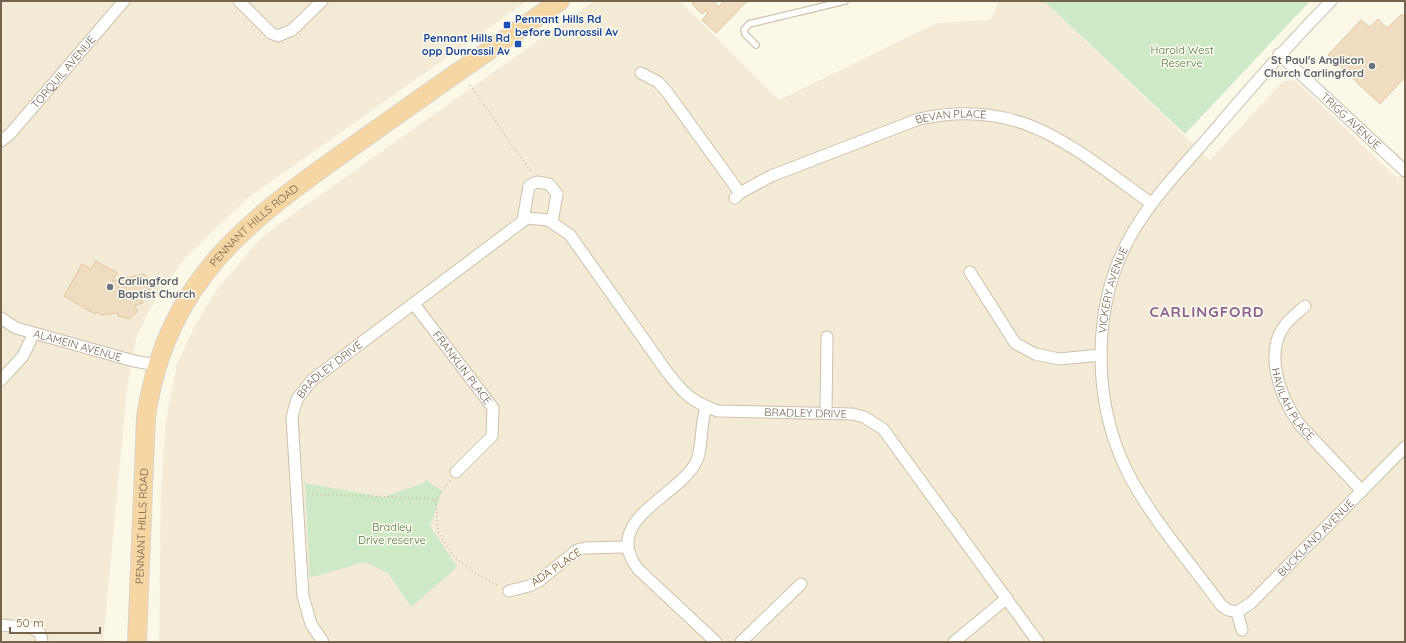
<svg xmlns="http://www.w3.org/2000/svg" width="1406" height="643" font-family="Quicksand,sans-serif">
  <rect width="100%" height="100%" fill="#fcf8e8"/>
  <g fill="#f3ebd6">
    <polygon points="1,1 527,1 248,198 185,258 148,312 136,339 127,389 103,642 1,642"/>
    <polygon points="594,1 680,1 779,100 937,23 991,20 999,1 1044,1 1210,160 1283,81 1295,80 1397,178 1405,170 1405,642 159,642 161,487 166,421 177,364 196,323 218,288 261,238 282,222"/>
  </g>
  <g fill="#cee9c6">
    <polygon points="1044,1 1310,1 1185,134"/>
    <polygon points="426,480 442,491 430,526 457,567 411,607 388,573 365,562 310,578 305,483 383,497 424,483"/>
  </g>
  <g fill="#f0dcc0" stroke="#e3c6a1">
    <polygon points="694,1 713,1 719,7 724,1 747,1 716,33 702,20 708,13 705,11 702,14 692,4"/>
    <polygon points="1402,14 1405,17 1405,77 1380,104 1328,55 1361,20 1370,27 1378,19 1387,28"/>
    <polygon points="96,261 117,273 112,281 144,274 152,282 149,293 141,294 143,303 135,305 137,312 129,319 118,316 118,313 101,315 96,312 95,314 64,296 82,264 91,269"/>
  </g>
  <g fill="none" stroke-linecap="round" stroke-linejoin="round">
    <defs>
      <polyline id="service" points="756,45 745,34 744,30 749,24 845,1"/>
      <g id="minor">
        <polyline points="239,1 271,33 278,36 292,30 322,1"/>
        <path id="s1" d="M1279,54l126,117"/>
        <polyline points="641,73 658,82 667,92 740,193"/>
        <path id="s2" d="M1,141l9,-7 114,-133"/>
        <path id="s3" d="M735,198l5,-5 31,-17 148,-57c103,-23 155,30 232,84"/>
        <polyline points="523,220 529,186 537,182 549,184 557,194 552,222"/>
        <polyline points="970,272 1015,343 1035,354 1059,359 1101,355"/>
        <path id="s4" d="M414,304l79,104 -1,28 -36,36"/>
        <path id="s5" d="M1305,306c-6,6 -15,12 -20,19 -22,29 -4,74 15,100l62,66"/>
        <path id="s6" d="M1,318l15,10 118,33 23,4"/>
        <polyline points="1,380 23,356 34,333"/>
        <path d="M706,407c-6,17 -3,45 -11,57 -20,34 -94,57 -57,105l78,73"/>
        <polyline points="826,413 827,337"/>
        <polyline points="509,591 529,586 539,581 577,550 585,548 626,547"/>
        <path id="s7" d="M1237,612l-9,-2 -7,-5c-31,-43 -72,-89 -95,-136 -35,-73 -34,-169 8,-239 22,-36 52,-67 79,-98 39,-46 76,-88 118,-131"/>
        <polyline points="1,625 32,628 40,633 42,642"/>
        <path id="s8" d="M1242,630l-5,-18 14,-9 154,-156"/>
        <path id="s9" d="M323,642l-12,-18 -8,-28 -11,-179 5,-18 15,-19 215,-162 21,2 22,15 97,137c17,22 25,30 51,39l135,3 11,3 19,12 155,213"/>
        <polyline points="741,642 801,584"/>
        <polyline points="954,642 1007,598"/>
      </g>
      <g id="trunk">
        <path id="s10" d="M137,642l9,-225c22,-148 115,-205 227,-285 62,-44 125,-88 187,-131"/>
      </g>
    </defs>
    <use href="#service" stroke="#cec1ae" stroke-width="8"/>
    <use href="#minor" stroke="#cec1ae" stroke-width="13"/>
    <use href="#trunk" stroke="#dbd6d0" stroke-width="20"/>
    <g stroke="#d6c0a3" stroke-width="2" stroke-dasharray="1 3" stroke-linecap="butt">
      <polyline points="470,85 531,172"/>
      <polyline points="450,481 436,499 438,532 454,557 478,575 499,586"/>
      <polyline points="308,494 436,499"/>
    </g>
    <use href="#service" stroke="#fff" stroke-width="5.5"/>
    <use href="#minor" stroke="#fff" stroke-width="11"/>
    <use href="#trunk" stroke="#f6d6a2" stroke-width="18"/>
  </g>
  <g fill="#1a4fb4" stroke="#fefbee" stroke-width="1.5">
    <rect x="503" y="21" width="8" height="8" rx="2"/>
    <rect x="514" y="40" width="8" height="8" rx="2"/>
  </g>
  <g fill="#6b7280" stroke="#fefbee" stroke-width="1.5">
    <circle cx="1372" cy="66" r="4"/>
    <circle cx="110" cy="287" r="4"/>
  </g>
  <g text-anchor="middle" stroke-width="3" stroke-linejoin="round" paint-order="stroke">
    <g font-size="11" font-weight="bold" fill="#164399" stroke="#fefbee" text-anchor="start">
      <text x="515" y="23">Pennant Hills Rd<tspan x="515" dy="13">before Dunrossil Av</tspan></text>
      <text x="510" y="42" text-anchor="end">Pennant Hills Rd<tspan x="510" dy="13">opp Dunrossil Av</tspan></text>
    </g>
    <g font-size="11" fill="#4b7a44" stroke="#fefbee">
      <text x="1182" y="54">Harold West<tspan x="1182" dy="13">Reserve</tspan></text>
      <text x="392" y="531">Bradley<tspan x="392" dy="13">Drive reserve</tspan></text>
    </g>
    <g font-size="11" font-weight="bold" fill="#5b616d" stroke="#fefbee" text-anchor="end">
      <text x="1364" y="64">St Paul's Anglican<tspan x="1364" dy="13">Church Carlingford</tspan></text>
      <text x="118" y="285" text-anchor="start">Carlingford<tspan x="118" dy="13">Baptist Church</tspan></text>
    </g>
    <g font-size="11" fill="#75624c" stroke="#fefbee">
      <text dy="4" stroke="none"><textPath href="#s2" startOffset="93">TORQUIL AVENUE</textPath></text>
      <text dy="4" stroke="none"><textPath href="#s3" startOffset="233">BEVAN PLACE</textPath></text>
      <text dy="4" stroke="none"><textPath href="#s1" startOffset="98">TRIGG AVENUE</textPath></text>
      <text dy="4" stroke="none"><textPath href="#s10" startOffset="451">PENNANT HILLS ROAD</textPath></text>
      <text dy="4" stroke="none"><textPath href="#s7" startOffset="368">VICKERY AVENUE</textPath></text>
      <text dy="4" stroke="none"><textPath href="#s6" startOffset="82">ALAMEIN AVENUE</textPath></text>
      <text dy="4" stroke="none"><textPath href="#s4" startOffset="80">FRANKLIN PLACE</textPath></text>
      <text dy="4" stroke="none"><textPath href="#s9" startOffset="293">BRADLEY DRIVE</textPath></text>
      <text dy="4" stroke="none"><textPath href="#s5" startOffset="113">HAVILAH PLACE</textPath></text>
      <text dy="4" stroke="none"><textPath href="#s9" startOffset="911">BRADLEY DRIVE</textPath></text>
      <text dy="4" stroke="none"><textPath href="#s10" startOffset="116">PENNANT HILLS ROAD</textPath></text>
      <text dy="4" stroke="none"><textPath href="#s8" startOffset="127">BUCKLAND AVENUE</textPath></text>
      <text transform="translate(556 567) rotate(-34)" y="4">ADA PLACE</text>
    </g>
    <g font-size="15" font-weight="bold" letter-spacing="1" fill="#8b6491" stroke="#fefbee">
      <text x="1207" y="317">CARLINGFORD</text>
    </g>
  </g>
  <rect width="1406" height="643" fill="none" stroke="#75624c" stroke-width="4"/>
  <path d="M10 627v6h90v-6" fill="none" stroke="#75624c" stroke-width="2"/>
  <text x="16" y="627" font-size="12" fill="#75624c" stroke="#fefbee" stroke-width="3" paint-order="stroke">50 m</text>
</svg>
